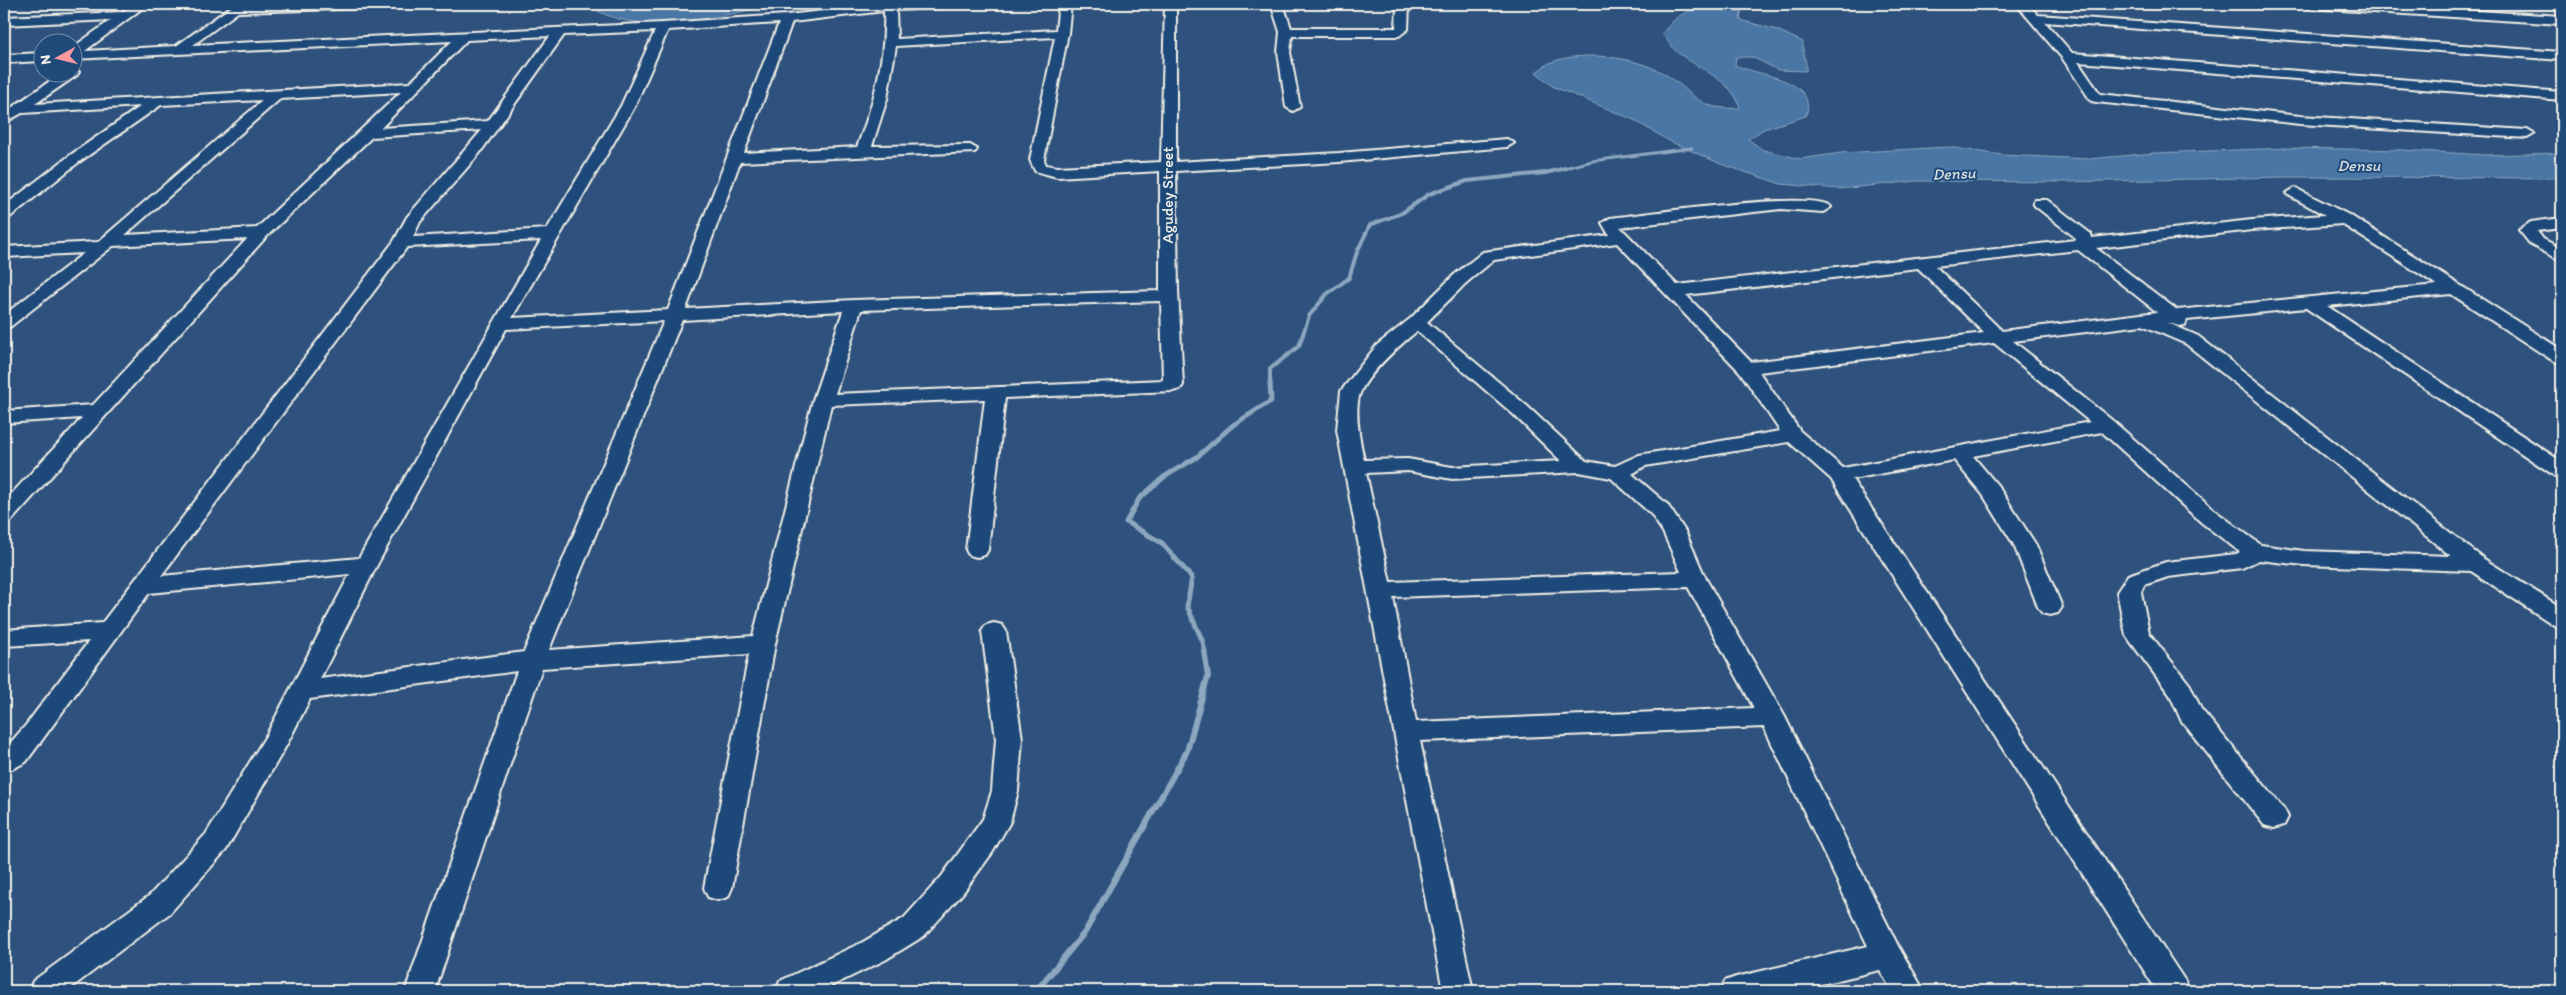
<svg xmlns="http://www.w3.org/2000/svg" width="2566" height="995" font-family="Itim,sans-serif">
  <rect width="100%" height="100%" fill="#2e527d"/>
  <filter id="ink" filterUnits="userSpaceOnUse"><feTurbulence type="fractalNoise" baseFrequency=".02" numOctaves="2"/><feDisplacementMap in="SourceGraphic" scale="10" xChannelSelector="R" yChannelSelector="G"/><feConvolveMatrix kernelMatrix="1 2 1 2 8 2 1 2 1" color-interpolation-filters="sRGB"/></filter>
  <g filter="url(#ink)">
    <g fill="#4876a4" stroke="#8da7bf">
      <path d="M588,4h191c-52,10 -147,37 -191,0z"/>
      <path d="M1700,4h48l-6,4 -2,12 37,10 26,12c-1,14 4,16 3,29l-28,-1 -26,-13h-16l-1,8c23,11 83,13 71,51l-42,13 -16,10 15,11 37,9 41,-6 107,-6 54,8 87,4 65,-6 133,-5 115,2 84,5 76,-2v25l-276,-1 -222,5 -147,-1 -78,8 -58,-5 -60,-20 -50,-22 -39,-23 -80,-33 -16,-14c5,-3 10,-8 16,-10 31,-12 83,-5 111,11 33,19 32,38 77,35 -7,-28 -42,-39 -63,-56 -6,-5 -10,-13 -15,-19l14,-15z"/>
    </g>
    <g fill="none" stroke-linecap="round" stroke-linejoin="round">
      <polyline stroke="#8da7bf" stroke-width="3" points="1561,169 1592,161 1692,148"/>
      <polyline stroke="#8da7bf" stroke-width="4" points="1270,382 1270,369 1299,346 1309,316 1327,294 1349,278 1357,252 1370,225 1402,213 1429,194 1467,181 1545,173 1566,168"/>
      <polyline stroke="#8da7bf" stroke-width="5" points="1205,653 1203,642 1187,606 1192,578 1162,543 1126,522 1139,499 1164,477 1197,457 1233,425 1271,401 1270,381"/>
      <polyline stroke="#8da7bf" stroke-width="6" points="1036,991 1085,932 1187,751 1208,676 1204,651"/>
      <defs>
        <g id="street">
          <path d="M135,4h13l-63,47 91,-5 59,-42h143l-6,4 -134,4 -45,33 470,-22 124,-8 99,-11h62l-6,4 -46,2 1,29 159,-9 3,-26h12l-3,29 -24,127 2,5 11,2 104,-5 4,-157 11,-1v158l163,-9 168,-14 7,4 -7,4 -168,15 -163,9 2,119 5,95 -3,4 -7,2 -168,7 -17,152 -3,5 -8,2 -8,-2 -3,-5 19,-151 -154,6 -56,239 -43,244 -4,9 -10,3 -10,-3 -4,-9 45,-234 -207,14 -107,323h-30l112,-320 -207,28 -24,47 -60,104 -56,63 -103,78h-38l4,-10 117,-86 56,-61 61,-100 83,-160 -201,19 -123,169 -22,11v-23l22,-25 63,-84 -85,5v-16l98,-7 292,-382 13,-24 75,-87 -110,7 -105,99 -255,284 -8,2v-20l78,-84 -78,5v-12l89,-6 154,-166 -134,7 -103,81 -6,1v-13l80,-62 -80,4v-10l94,-5 165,-142 -102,5 -82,57 -69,55 -6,2v-13l65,-50 72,-50 -119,7 -18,10v-10l59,-41h9v-4l7,4 -2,3 -42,29 375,-21 42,-42 -380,18v-11l39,-28 -107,5v-8l118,-5zM884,11c2,46 -10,93 -27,136l-113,6 48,-131zM779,23l-111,287 -156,8 123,-212 33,-76zM655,31l-34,75 -74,123 -134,8 7,-15 59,-68 85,-119zM550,36l-62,85 -107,7 86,-88zM1055,37l-25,123 5,11 22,6 103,-6v120l-306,9 -168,9 54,-147 235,-10 2,-3 -7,-4 -98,1 15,-47 9,-53zM401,92l-144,136 -132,7 155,-136zM541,240l-182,318 -198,18 246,-329zM1161,301l2,79 -328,14 26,-84zM843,311l-30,89 -60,236 -204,14 133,-330zM664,321l-140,331 -204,27 57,-114 129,-236z"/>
          <polygon points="1271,4 1283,4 1291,28 1396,28 1397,4 1409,4 1408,29 1399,36 1292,36 1290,52 1300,107 1293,111 1286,107 1278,52 1280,32"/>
          <polygon points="2016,4 2028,4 2038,15 2562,52 2562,60 2045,22 2072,53 2562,92 2562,100 2078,62 2100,94 2300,116 2527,130 2534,134 2527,138 2300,124 2096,102 2091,101 2063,59"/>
          <polygon points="2303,4 2362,4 2562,16 2562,24 2309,8"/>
          <polygon points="42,53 42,61 4,63 4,55"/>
          <path d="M2295,188l56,28 211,134v14l-7,-2 -104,-68 -124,12 235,156v15l-7,-1 -249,-168 -119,12 -2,5 -6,1 -13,-4 32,14 286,223 78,49v19l-8,-2 -83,-54 -167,-6 -45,-5 -17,8 -74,9 -24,8 -3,7 8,41 41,52 11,24 83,100 4,8 -4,8 -10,3 -10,-3 -83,-105 -11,-25 -40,-54 -4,-6 -9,-43 11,-17 38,-13 70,-8 4,-2 -38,-29 -100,-91 -129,24 25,30 38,59 26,62 -4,6 -8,2 -8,-2 -4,-6 -24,-62 -31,-50 -29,-35 -102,19 333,502 4,10h-32l-326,-512 -42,-37 -144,24 -13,8 35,30 18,27 21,48 79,138 113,229 26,45h-32l-12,-21 -88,21h-71l4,-10 11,-4 132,-31 -104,-219 -344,14 53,250h-30l-106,-561 4,-39 36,-46 34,-27 43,-43 29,-23 126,-17 -7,-12 8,-5c30,-3 208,-29 221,-11l-8,5 -42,-3 -161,18 57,58 398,-45 1,-2 -41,-32 -2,-3 2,-3h12l44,34 1,4 160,-18 73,-5 -35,-19 -3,-3zM2342,224l95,61 -260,25 -81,-62 156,-18zM1617,243l123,129 40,59 -141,24 -24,11 -29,-5 -59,-55 -100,-84 39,-39 28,-23zM2078,250l79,62 -155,19 -67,-65zM1918,268l66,65 -233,29 -65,-67zM2142,325l44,19 265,212 -147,-5 -43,-6 -43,-32 -105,-92 -100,-80zM1417,331l96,83 48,47 -109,6 -44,-8 -44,1c-4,-18 -11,-52 -3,-69 10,-21 38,-45 56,-60zM1994,343l96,79 -247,46 -43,-37 -41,-59zM1408,471l44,8 127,-7 32,6 40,36 12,18 18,40 -291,10 -24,-109zM1688,587l66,121 -338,14 -23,-125z"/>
          <polygon points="2562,218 2562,228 2537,231 2543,239 2562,249 2562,261 2531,245 2519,230 2531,222"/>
          <polygon points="994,623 1002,625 1006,631 1022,739 1018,791 1010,822 992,853 962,894 924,936 885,960 821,991 776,991 780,981 863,942 904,918 942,876 983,819 992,791 996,739 982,631 986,625"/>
        </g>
      </defs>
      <use href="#street" stroke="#f4f1e8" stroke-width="4"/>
      <use href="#street" fill="#1f4a7a" fill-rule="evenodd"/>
    </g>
  </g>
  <g text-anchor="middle" stroke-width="4" stroke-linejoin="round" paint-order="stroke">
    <g font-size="16" font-style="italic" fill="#dadfde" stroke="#1f4a7a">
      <text x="2359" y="171">Densu</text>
      <text transform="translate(1954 173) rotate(-2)" y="6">Densu</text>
    </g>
    <g font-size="16" fill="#f4f1e8" stroke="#1f4a7a">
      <text transform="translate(1167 195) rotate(-90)" y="6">Agudey Street</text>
    </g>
  </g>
  <rect width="2566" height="995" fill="none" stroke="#1f4a7a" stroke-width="20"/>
  <rect x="10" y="10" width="2546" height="975" fill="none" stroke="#f4f1e8" stroke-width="2" filter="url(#ink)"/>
  <g transform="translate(58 58) rotate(262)"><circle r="24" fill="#1f4a7a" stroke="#748da6"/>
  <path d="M0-4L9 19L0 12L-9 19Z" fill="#ff9aa2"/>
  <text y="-8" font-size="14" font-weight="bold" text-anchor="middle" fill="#f4f1e8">N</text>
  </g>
</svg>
